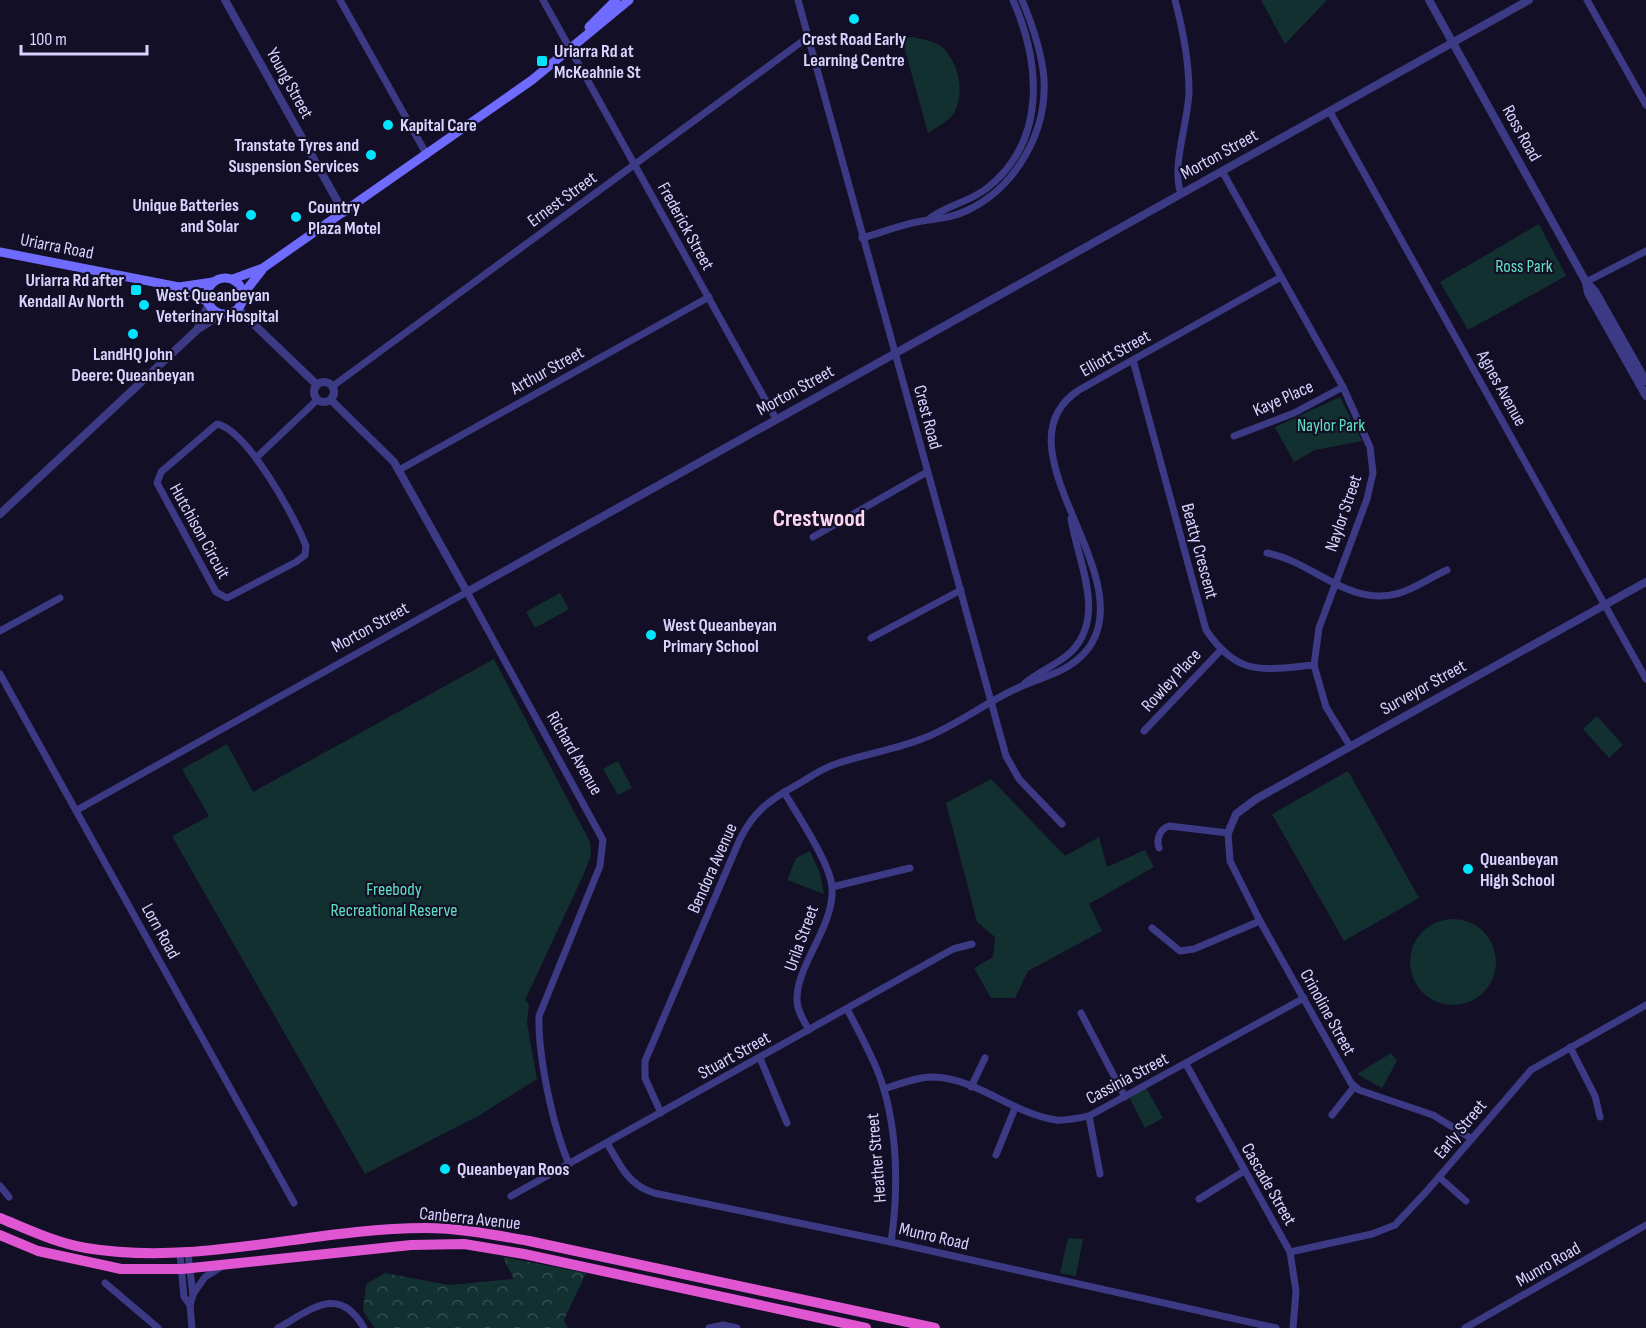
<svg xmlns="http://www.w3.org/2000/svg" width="1646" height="1328" font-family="'Sofia Sans Condensed',sans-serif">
  <defs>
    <pattern id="forest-crowns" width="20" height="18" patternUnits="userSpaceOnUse" patternTransform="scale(1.5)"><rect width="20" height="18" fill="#12302f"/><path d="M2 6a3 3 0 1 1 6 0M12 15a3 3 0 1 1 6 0" fill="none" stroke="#344d4e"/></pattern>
  </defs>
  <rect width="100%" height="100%" fill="#130f26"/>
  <g fill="#12302f">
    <polygon points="1261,0 1327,0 1285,44"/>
    <path d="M912,37c8,2 19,3 27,8 19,13 27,48 15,68 -6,9 -17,14 -26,20l-26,-94z"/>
    <polygon points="1539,224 1566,276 1468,330 1440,282"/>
    <polygon points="1340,397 1362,441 1315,450 1294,462 1275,427"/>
    <polygon points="560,593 569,609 535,628 526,612"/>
    <polygon points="494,659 590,842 591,856 582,878 525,1000 529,1004 527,1023 537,1079 480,1115 365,1174 172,836 209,816 182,769 227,744 253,792"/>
    <polygon points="1597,716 1623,745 1609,758 1583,729"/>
    <polygon points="618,761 632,788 618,795 603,769"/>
    <polygon points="1348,771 1419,898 1344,941 1272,814"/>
    <polygon points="991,779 1065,856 1099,837 1107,867 1145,850 1154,867 1089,904 1102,931 1028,971 1015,998 991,998 974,968 993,957 995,937 977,922 946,803"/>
    <polygon points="810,851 820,873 824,894 787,880 796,858"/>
    <circle cx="1453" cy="962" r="43"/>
    <polygon points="1391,1053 1397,1061 1382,1088 1357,1074"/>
    <polygon points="1145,1086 1163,1118 1145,1128 1128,1095"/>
    <polygon points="1068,1238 1083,1239 1076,1276 1060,1273"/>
  </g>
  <polygon fill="url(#forest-crowns)" points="503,1257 586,1273 564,1320 568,1328 375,1328 363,1311 366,1284 385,1273 449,1285 514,1279"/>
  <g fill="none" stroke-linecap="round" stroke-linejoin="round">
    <g stroke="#3d3a85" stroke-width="7">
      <polyline points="340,0 427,155"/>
      <polyline points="543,0 776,419"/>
      <polyline points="798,0 1006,756 1019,779 1062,824"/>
      <path d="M1175,0c8,30 14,61 14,92 -1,32 -18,74 -8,102"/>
      <polyline points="1587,0 1646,105"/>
      <polyline points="1330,112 1646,679"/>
      <polyline points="1222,171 1343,387 1370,447 1373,473 1367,499 1319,628 1314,665 1326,707 1350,746"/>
      <path d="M929,219c16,-13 40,-17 57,-30 61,-47 55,-125 27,-189"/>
      <path d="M862,238c22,-6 45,-16 67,-18 14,-2 25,-3 39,-10 48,-23 79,-78 76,-131 -2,-26 -12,-55 -22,-79"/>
      <polyline points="1586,282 1646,251"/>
      <path d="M1133,360l73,270c32,47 56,40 108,35"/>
      <polyline points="333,386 808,37"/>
      <path d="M217,424c30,6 78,93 89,122l-1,9 -9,7 -69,36 -11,-6 -59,-109 4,-11z"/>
      <polyline points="1234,436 1294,413 1343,387"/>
      <polyline points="257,457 317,400"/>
      <polyline points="399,470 709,297"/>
      <polyline points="813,537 927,472"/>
      <path d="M1267,553c45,8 80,53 129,41 17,-4 35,-17 51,-24"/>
      <polyline points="0,631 60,598"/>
      <polyline points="871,638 961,590"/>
      <polyline points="0,674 294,1203"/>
      <path d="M1025,683c14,-12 32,-18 46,-31 36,-36 7,-90 0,-133"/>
      <polyline points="1144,731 1220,651"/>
      <path d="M784,792c13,22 46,71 48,95 3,39 -36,78 -35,113 0,11 7,21 12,30"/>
      <path d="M77,810l390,-218 136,248 -3,26 -61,150c-1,41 14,111 30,148"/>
      <path d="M1159,848c-3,-9 1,-19 10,-22l59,7 2,28 30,60 91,162 8,7 74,25 39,24"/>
      <polyline points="832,887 910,868"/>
      <polyline points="1152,928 1180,951 1194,949 1260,921"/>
      <path d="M847,1009c11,21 22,41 31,63 20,52 21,115 13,170"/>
      <polyline points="1081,1013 1125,1097"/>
      <polyline points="1570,1047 1595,1096 1600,1117"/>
      <polyline points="760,1058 787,1123"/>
      <polyline points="1186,1064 1290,1252 1296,1291 1293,1328"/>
      <polyline points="971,1087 985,1058"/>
      <path d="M884,1089c15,-5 33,-12 49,-12 44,1 80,37 123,43 10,1 23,-2 33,-4l215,-118"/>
      <path d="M661,1113l-16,-35v-17l95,-222c13,-26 28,-38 53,-52 13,-7 26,-17 40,-22 30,-11 62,-15 91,-27 34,-13 63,-37 96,-51 25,-11 49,-15 67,-37 58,-74 -96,-203 -8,-260l202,-113"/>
      <polyline points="1332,1115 1354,1087"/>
      <polyline points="1089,1116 1100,1174"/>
      <path d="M607,1143c13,22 21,42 47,50l237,49 385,86"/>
      <polyline points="996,1155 1015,1108"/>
      <polyline points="1439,1177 1466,1201"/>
      <polyline points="0,1186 9,1197"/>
      <polyline points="511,1196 953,949 972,944"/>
      <polyline points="1199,1199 1244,1171"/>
      <polyline points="1290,1252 1372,1234 1395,1225 1426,1192 1531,1070 1646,1005"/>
      <polyline points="188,1254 193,1295 190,1305 192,1328"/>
      <polyline points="180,1255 184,1297 190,1305"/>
      <polyline points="105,1283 158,1328"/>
      <polyline points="193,1294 205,1277 221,1267"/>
      <path d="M278,1328c34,-19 61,-44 86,0"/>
      <polyline points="709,1328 723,1325 737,1328"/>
      <polyline points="1465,1328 1646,1225"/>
    </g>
    <g stroke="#3d3a85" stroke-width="8">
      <polyline points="225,0 344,213"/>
      <polyline points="1429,0 1586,282 1595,291 1646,381"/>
      <polyline points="1586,283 1588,293 1646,396"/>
      <polyline points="238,309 317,385"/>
      <polyline points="198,328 209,303"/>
      <circle cx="324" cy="392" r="10"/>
      <polyline points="331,400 394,462 467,592 1529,0"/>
      <polyline points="0,514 198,329 222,314"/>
      <polyline points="1228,833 1236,814 1256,799 1646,582"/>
    </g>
    <g stroke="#6f6bff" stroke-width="9">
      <polyline points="589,27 616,0"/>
      <polyline points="0,252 179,287 208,302"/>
      <circle cx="225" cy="296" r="18"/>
      <polyline points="233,279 263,268 532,80 629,0"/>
      <polyline points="179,287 213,282"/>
      <polyline points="244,293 262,270"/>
    </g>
    <g stroke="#e055d1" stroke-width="10">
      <path d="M0,1218c27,11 56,25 86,30 115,19 225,-20 339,-20 35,0 70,7 104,13l406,87"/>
      <polyline points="0,1235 38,1251 121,1269 182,1269 411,1245 464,1244 524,1254 866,1328"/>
    </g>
  </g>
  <g fill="#00e5ff" stroke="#130f26" stroke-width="2">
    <circle cx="854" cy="19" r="6"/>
    <rect x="536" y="55" width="12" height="12" rx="3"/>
    <circle cx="388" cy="125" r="6"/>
    <circle cx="371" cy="155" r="6"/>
    <circle cx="251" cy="215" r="6"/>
    <circle cx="296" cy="217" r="6"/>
    <rect x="130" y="284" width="12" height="12" rx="3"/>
    <circle cx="144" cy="305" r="6"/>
    <circle cx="133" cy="334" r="6"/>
    <circle cx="651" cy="635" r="6"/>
    <circle cx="1468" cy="869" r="6"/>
    <circle cx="445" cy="1169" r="6"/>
  </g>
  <g text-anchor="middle" stroke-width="4.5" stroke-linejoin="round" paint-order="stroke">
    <g font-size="18" font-weight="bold" fill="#d9d4ff" stroke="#130f26" text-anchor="start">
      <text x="854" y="45" text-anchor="middle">Crest Road Early<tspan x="854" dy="21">Learning Centre</tspan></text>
      <text x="554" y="57">Uriarra Rd at<tspan x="554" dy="21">McKeahnie St</tspan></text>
      <text x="400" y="131">Kapital Care</text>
      <text x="359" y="151" text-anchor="end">Transtate Tyres and<tspan x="359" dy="21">Suspension Services</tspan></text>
      <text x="239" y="211" text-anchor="end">Unique Batteries<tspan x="239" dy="21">and Solar</tspan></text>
      <text x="308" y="213">Country<tspan x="308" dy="21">Plaza Motel</tspan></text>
      <text x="124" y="286" text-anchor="end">Uriarra Rd after<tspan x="124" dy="21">Kendall Av North</tspan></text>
      <text x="156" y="301">West Queanbeyan<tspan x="156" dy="21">Veterinary Hospital</tspan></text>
      <text x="133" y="360" text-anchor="middle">LandHQ John<tspan x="133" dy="21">Deere: Queanbeyan</tspan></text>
      <text x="663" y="631">West Queanbeyan<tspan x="663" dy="21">Primary School</tspan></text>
      <text x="1480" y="865">Queanbeyan<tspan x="1480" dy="21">High School</tspan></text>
      <text x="457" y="1175">Queanbeyan Roos</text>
    </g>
    <g font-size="18" fill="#d9d4ff" stroke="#130f26">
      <text transform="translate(290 83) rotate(61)" y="6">Young Street</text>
      <text transform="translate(1522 133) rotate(61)" y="6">Ross Road</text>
      <text transform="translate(1219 154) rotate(-29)" y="6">Morton Street</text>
      <text transform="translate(562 199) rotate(-36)" y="6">Ernest Street</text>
      <text transform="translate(686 226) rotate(61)" y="6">Frederick Street</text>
      <text transform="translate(57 246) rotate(11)" y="6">Uriarra Road</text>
      <text transform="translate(1115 353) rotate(-29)" y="6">Elliott Street</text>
      <text transform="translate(547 370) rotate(-29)" y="6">Arthur Street</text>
      <text transform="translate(1502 388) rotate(61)" y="6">Agnes Avenue</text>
      <text transform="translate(795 390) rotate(-29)" y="6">Morton Street</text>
      <text transform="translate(1283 398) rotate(-24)" y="6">Kaye Place</text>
      <text transform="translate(928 417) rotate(75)" y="6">Crest Road</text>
      <text transform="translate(1343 513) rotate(-71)" y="6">Naylor Street</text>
      <text transform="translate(200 531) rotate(61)" y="6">Hutchison Circuit</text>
      <text transform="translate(1200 551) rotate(75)" y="6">Beatty Crescent</text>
      <text transform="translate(370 627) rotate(-29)" y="6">Morton Street</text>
      <text transform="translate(1171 680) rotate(-47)" y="6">Rowley Place</text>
      <text transform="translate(1423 687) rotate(-29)" y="6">Surveyor Street</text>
      <text transform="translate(575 753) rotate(60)" y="6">Richard Avenue</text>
      <text transform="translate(712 868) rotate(-66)" y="6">Bendora Avenue</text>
      <text transform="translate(161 931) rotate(61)" y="6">Lorn Road</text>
      <text transform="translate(801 938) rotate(-70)" y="6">Urila Street</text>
      <text transform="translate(1328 1012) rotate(61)" y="6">Crinoline Street</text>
      <text transform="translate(734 1055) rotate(-29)" y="6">Stuart Street</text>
      <text transform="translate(1127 1078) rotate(-28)" y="6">Cassinia Street</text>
      <text transform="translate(1460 1129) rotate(-50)" y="6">Early Street</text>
      <text transform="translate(876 1158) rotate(-95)" y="6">Heather Street</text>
      <text transform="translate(1269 1184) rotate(60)" y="6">Cascade Street</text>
      <text transform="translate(470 1218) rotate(6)" y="6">Canberra Avenue</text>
      <text transform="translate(934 1236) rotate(13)" y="6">Munro Road</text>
      <text transform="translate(1548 1264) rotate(-30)" y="6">Munro Road</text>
    </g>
    <g font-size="18" fill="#5fe0c0" stroke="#130f26">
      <text x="1524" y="272">Ross Park</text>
      <text x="1331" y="431">Naylor Park</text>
      <text x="394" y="895">Freebody<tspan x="394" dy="21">Recreational Reserve</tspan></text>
    </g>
    <g font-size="24" font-weight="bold" fill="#ffd6f0" stroke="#130f26">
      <text x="819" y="526">Crestwood</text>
    </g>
  </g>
  <path d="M21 45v9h126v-9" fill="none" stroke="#d9d4ff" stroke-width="3"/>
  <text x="30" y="45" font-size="18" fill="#d9d4ff" stroke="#130f26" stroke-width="4.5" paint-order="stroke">100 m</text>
</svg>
